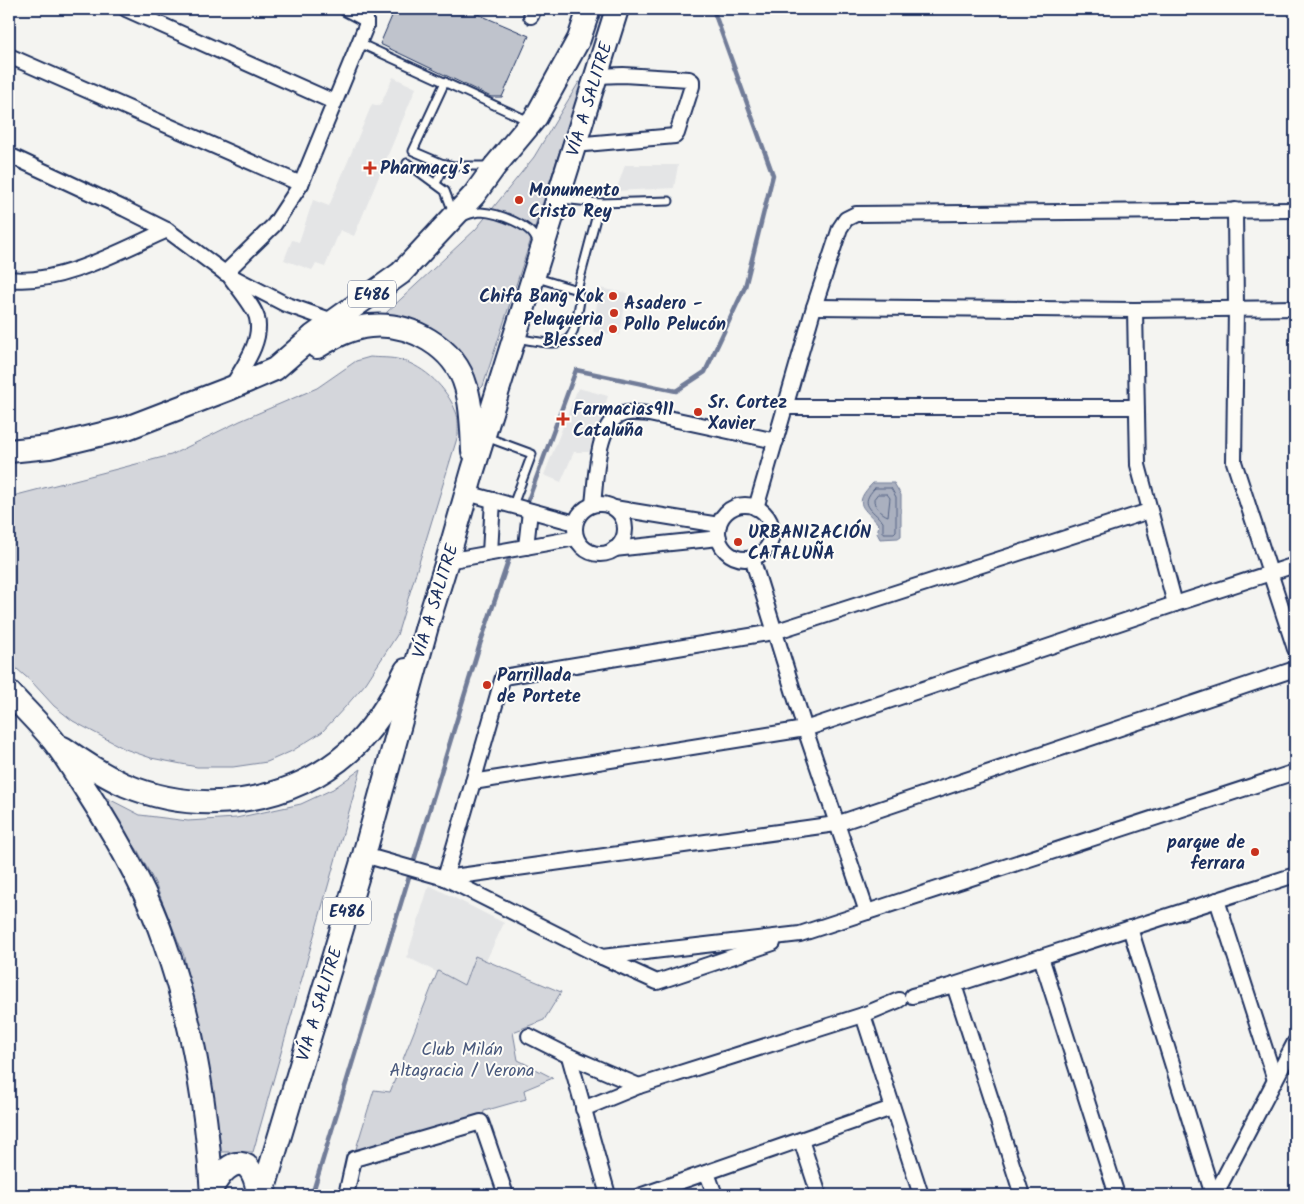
<svg xmlns="http://www.w3.org/2000/svg" width="1304" height="1204" font-family="Kalam,sans-serif">
  <rect width="100%" height="100%" fill="#f4f4f1"/>
  <filter id="ink" filterUnits="userSpaceOnUse"><feTurbulence type="fractalNoise" baseFrequency=".02" numOctaves="2"/><feDisplacementMap in="SourceGraphic" scale="10" xChannelSelector="R" yChannelSelector="G"/><feConvolveMatrix kernelMatrix="1 2 1 2 8 2 1 2 1" color-interpolation-filters="sRGB"/></filter>
  <g filter="url(#ink)">
    <g fill="#e4e5e6">
      <polygon points="393,77 416,88 354,236 340,230 325,267 316,264 312,270 284,260 292,240 299,242 313,200 329,206 372,104 380,106"/>
      <polygon points="625,165 678,165 674,188 616,191"/>
      <polygon points="599,288 627,293 620,335 593,332"/>
      <polygon points="578,388 608,396 591,452 574,452 561,482 544,475"/>
      <polygon points="429,885 504,923 486,961 475,957 464,986 407,957"/>
    </g>
    <g fill="#d4d6db" stroke="#78829c">
      <polygon points="579,82 582,83 483,386 480,389 462,358 386,318 387,312 476,229 534,157"/>
      <path d="M370,357c9,1 21,0 31,3 24,7 46,28 55,52 3,7 2,16 2,23l-61,200 -31,48 -20,23 -24,26 -30,19 -25,11 -34,5h-36l-46,-9 -26,-9 -52,-28 -19,-15 -22,-24 -23,-20v-165l162,-42 69,-34 77,-33 39,-27z"/>
      <polygon points="361,769 253,1152 218,1152 184,956 155,883 138,851 99,794 140,815 188,821 236,818 301,804 333,789"/>
      <polygon points="475,956 561,992 544,1020 513,1032 518,1060 553,1078 524,1090 526,1099 484,1111 483,1117 355,1152 374,1090 390,1092 438,971 464,985"/>
    </g>
    <path fill="#aab0bf" stroke="#717c98" d="M873,483h21l7,12v41l-3,2 -18,1 -3,-6 2,-8c-15,-18 -28,-20 -6,-42z"/>
    <g fill="none" stroke-linecap="round" stroke-linejoin="round">
      <g stroke="#546385" stroke-width="1">
        <path d="M875,488h16l5,9v34l-2,2h-11v-11c-11,-13 -25,-17 -8,-34z"/>
        <path d="M878,494h9l3,4 -2,18c-6,-2 -15,-10 -14,-17z"/>
      </g>
      <g stroke="#717c98" stroke-width="4.5">
        <polyline points="526,506 576,370 676,391 705,372 745,287 773,175 713,9"/>
        <polyline points="312,1195 480,644 511,553"/>
      </g>
    </g>
    <polygon fill="#bfc3cc" stroke="#1b2f5e" points="395,9 466,9 529,36 502,97 491,97 380,44"/>
    <g fill="none" stroke-linecap="round" stroke-linejoin="round">
      <defs>
        <g id="lane">
          <polyline points="359,43 529,121"/>
          <polyline points="445,82 413,151 441,163 454,166 490,166"/>
          <polyline points="407,163 445,191 453,212"/>
          <polyline points="436,183 446,164"/>
          <polyline points="561,199 600,203 577,290"/>
          <polyline points="600,203 669,201"/>
          <path d="M465,216c5,-2 10,-4 16,-4 16,1 53,13 56,31"/>
          <path d="M517,338c11,2 41,9 50,2 7,-6 8,-15 10,-24 2,-10 5,-17 0,-26l-40,-12"/>
          <polyline points="486,437 532,454 513,505"/>
        </g>
        <g id="street">
          <polyline points="126,9 334,102"/>
          <polyline points="531,16 534,9"/>
          <polyline points="9,56 301,184"/>
          <polyline points="574,145 675,136 677,133 692,86 692,81 689,79 623,75 596,76"/>
          <polyline points="9,155 125,209 167,230 225,273"/>
          <polyline points="1235,210 1236,308 1234,462 1295,649"/>
          <path d="M9,279c49,7 113,-29 158,-49"/>
          <polyline points="814,307 1135,310 1295,308"/>
          <polyline points="333,321 285,304 225,273 274,225 301,184 366,26 366,19 347,9"/>
          <path d="M231,388c11,-20 32,-46 26,-70 -2,-10 -19,-30 -26,-40"/>
          <polyline points="786,407 1136,407"/>
          <polyline points="467,493 575,523"/>
          <circle cx="600" cy="529" r="25"/>
          <path d="M593,504c3,-22 3,-76 25,-88 9,-5 20,-3 31,-2l127,27"/>
          <circle cx="745" cy="532" r="27"/>
          <polyline points="614,508 719,525"/>
          <polyline points="756,508 814,307 840,228 846,219 856,214 1295,210"/>
          <polyline points="526,547 530,511"/>
          <polyline points="614,549 719,538"/>
          <polyline points="490,553 493,500"/>
          <polyline points="752,558 805,729 867,912"/>
          <polyline points="447,561 576,538"/>
          <polyline points="1175,604 1295,565"/>
          <polyline points="473,782 503,677 774,632 1149,511"/>
          <polyline points="364,855 445,878 602,957 800,934 1295,772"/>
          <polyline points="445,878 473,782 805,729 1175,604 1138,465 1135,310"/>
          <polyline points="445,878 836,824 1295,669"/>
          <polyline points="1217,900 1275,1080"/>
          <polyline points="1130,928 1213,1195"/>
          <polyline points="602,957 657,982 773,943"/>
          <polyline points="1041,957 1117,1195"/>
          <polyline points="954,985 1022,1195"/>
          <polyline points="912,996 954,985 1295,875"/>
          <polyline points="863,1015 921,1195"/>
          <polyline points="529,1036 569,1056 608,1195"/>
          <polyline points="569,1056 639,1086 583,1109"/>
          <polyline points="639,1086 863,1015 899,1000"/>
          <polyline points="801,1140 819,1195"/>
          <polyline points="707,1173 715,1195"/>
          <polyline points="346,1195 354,1159 481,1122 506,1195"/>
          <polyline points="642,1195 892,1108"/>
          <polyline points="1215,1195 1295,1042"/>
        </g>
        <g id="primary">
          <path d="M317,347c17,-10 33,-19 53,-21 40,-4 85,21 96,61 6,20 6,43 7,64"/>
          <polyline points="9,451 49,447 127,428 231,388 275,369 313,336 401,273 474,195 495,166 536,117 579,39 589,9"/>
          <path d="M9,692c14,16 30,31 43,47 14,17 24,36 36,54 29,45 60,100 77,151 29,81 42,165 47,251"/>
          <path d="M63,748c20,14 40,27 62,37 74,31 164,20 225,-34 24,-22 42,-52 56,-81"/>
          <path d="M212,1188c18,-33 42,-34 46,7"/>
          <polyline points="262,1195 364,855 427,626 447,561 473,470 617,9"/>
        </g>
      </defs>
      <use href="#lane" stroke="#1b2f5e" stroke-width="11"/>
      <use href="#street" stroke="#1b2f5e" stroke-width="18"/>
      <use href="#primary" stroke="#1b2f5e" stroke-width="26"/>
      <use href="#lane" stroke="#fdfcf7" stroke-width="7"/>
      <use href="#street" stroke="#fdfcf7" stroke-width="14"/>
      <use href="#primary" stroke="#fdfcf7" stroke-width="22"/>
    </g>
  </g>
  <g fill="#c8321e" stroke="#fdfcf7" stroke-width="2">
    <path d="M367.5 160.5h5v5h5v5h-5v5h-5v-5h-5v-5h5z"/>
    <circle cx="519" cy="200" r="5"/>
    <circle cx="613" cy="296" r="5"/>
    <circle cx="614" cy="313" r="5"/>
    <circle cx="613" cy="329" r="5"/>
    <circle cx="698" cy="412" r="5"/>
    <path d="M560.5 411.5h5v5h5v5h-5v5h-5v-5h-5v-5h5z"/>
    <circle cx="738" cy="542" r="5"/>
    <circle cx="487" cy="685" r="5"/>
    <circle cx="1255" cy="852" r="5"/>
  </g>
  <g text-anchor="middle" stroke-width="4" stroke-linejoin="round" paint-order="stroke">
    <g fill="#fdfcf7" stroke="#5f6c8c" stroke-width="1">
      <rect x="348" y="280.5" width="48" height="27" rx="4"/>
      <rect x="323" y="897.5" width="48" height="27" rx="4"/>
    </g>
    <g font-size="16" font-weight="bold" fill="#1b2f5e">
      <text x="372" y="300">E486</text>
      <text x="347" y="917">E486</text>
    </g>
    <g font-size="18" fill="#1b2f5e" stroke="#fdfcf7">
      <text transform="translate(589 99) rotate(-73)" y="6">VÍA A SALITRE</text>
      <text transform="translate(435 601) rotate(-73)" y="6">VÍA A SALITRE</text>
      <text transform="translate(319 1004) rotate(-73)" y="6">VÍA A SALITRE</text>
    </g>
    <g font-size="18" font-weight="bold" fill="#1b2f5e" stroke="#fdfcf7" text-anchor="start">
      <text x="380" y="174">Pharmacy's</text>
      <text x="529" y="196">Monumento<tspan x="529" dy="21">Cristo Rey</tspan></text>
      <text x="603" y="302" text-anchor="end">Chifa Bang Kok</text>
      <text x="624" y="309">Asadero -<tspan x="624" dy="21">Pollo Pelucón</tspan></text>
      <text x="603" y="325" text-anchor="end">Peluqueria<tspan x="603" dy="21">Blessed</tspan></text>
      <text x="708" y="408">Sr. Cortez<tspan x="708" dy="21">Xavier</tspan></text>
      <text x="573" y="415">Farmacias911<tspan x="573" dy="21">Cataluña</tspan></text>
      <text x="748" y="538">URBANIZACIÓN<tspan x="748" dy="21">CATALUÑA</tspan></text>
      <text x="497" y="681">Parrillada<tspan x="497" dy="21">de Portete</tspan></text>
      <text x="1245" y="848" text-anchor="end">parque de<tspan x="1245" dy="21">ferrara</tspan></text>
    </g>
    <g font-size="18" fill="#49597d" stroke="#fdfcf7">
      <text x="462" y="1055">Club Milán<tspan x="462" dy="21">Altagracia / Verona</tspan></text>
    </g>
  </g>
  <rect width="1304" height="1204" fill="none" stroke="#fdfcf7" stroke-width="30"/>
  <rect x="15" y="15" width="1274" height="1174" fill="none" stroke="#1b2f5e" stroke-width="2" filter="url(#ink)"/>
</svg>
